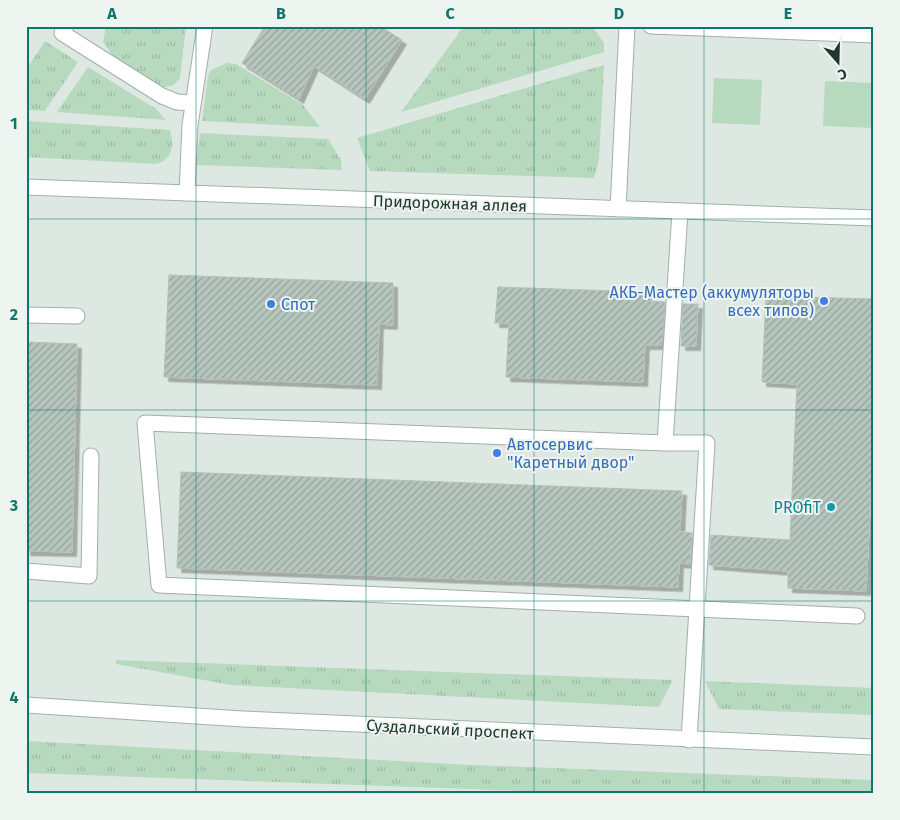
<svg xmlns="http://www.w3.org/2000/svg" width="900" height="820" font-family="'Fira Sans',sans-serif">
  <defs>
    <pattern id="grass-tufts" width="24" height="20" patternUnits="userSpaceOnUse" patternTransform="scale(1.25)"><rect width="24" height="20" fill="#b7d9be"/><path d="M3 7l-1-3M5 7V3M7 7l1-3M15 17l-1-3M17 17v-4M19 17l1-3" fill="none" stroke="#9dbba4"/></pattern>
    <pattern id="building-hatch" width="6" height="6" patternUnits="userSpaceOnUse" patternTransform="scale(1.25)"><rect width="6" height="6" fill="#b6c6be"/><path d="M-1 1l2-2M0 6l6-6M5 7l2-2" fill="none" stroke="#94a29b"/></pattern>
    <filter id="shadow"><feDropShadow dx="4.5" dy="4.5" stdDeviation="0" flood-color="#0004"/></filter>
  </defs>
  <rect width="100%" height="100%" fill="#dee8e3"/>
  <g fill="url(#grass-tufts)">
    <path d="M106,26h80l-6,52c-5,7 -9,9 -17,9l-50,-31 -10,-14z"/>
    <polygon points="464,26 592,26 604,43 604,52 401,112"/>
    <polygon points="45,41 78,62 45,111 26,110 26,70"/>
    <polygon points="227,63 236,64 303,105 320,127 202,121 208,76 211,70"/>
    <polygon points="604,65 599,160 594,178 370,171 357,138"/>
    <polygon points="88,67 156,109 166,120 57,112"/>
    <path d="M26,121l144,9c4,16 3,29 -14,34l-130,-7z"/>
    <polygon points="200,133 328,139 341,160 342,170 196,165"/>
    <polygon points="116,660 673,680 659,707 231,685 116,664"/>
    <polygon points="705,681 874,688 874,715 719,709"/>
    <polygon points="26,741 473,765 874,780 874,794 607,794 26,773"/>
  </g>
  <g fill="#b7d9be">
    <polygon points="714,78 762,80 760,125 712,123"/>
    <polygon points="825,81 874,83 874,128 823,126"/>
  </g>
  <g fill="url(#building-hatch)" stroke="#b1c1b9" filter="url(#shadow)">
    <polygon points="265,26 380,26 402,40 365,99 314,66 299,99 242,63"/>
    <polygon points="169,275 393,283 393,325 379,324 377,385 164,377"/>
    <polygon points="498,287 647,292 647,301 665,302 662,345 645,345 643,382 506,377 509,323 495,323"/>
    <polygon points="766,296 874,299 874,427 866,591 788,588 788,571 709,565 711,535 790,540 797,384 762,382"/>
    <polygon points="683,304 698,304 696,346 681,346"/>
    <polygon points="26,342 77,344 72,552 26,551"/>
    <polygon points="181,472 682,491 680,532 692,533 690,564 679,563 678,587 177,568"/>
  </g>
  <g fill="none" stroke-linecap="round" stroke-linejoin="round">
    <defs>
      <g id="lane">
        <polyline points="66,26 62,33 162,96 177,102 193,103"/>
        <polyline points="651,26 874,35"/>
        <polyline points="187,193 190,125 205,26"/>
        <polyline points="618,209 627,26"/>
        <polyline points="680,211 665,443 145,423 159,585 857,616"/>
        <polyline points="26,315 77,316"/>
        <polyline points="665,443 707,443 689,740"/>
        <polyline points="26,571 89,576 91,456"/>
      </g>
      <g id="secondary">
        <polyline points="26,187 874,218"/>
        <polyline points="26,705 243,719 874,747"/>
      </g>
    </defs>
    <use href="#lane" stroke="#a1afa9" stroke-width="17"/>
    <use href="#secondary" stroke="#9eb3aa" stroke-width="17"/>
    <use href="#lane" stroke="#fff" stroke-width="15"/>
    <use href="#secondary" stroke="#fff" stroke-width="15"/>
  </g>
  <path fill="none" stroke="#0f766e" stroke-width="1" stroke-opacity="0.55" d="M196,26v768M366,26v768M534,26v768M704,26v768M26,219h848M26,410h848M26,601h848"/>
  <g fill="#3f7fe0" stroke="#eef5f1" stroke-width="2">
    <circle cx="824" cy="301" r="5"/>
    <circle cx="271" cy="304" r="5"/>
    <circle cx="497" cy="453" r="5"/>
  </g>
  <circle fill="#0f9aa8" stroke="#eef5f1" stroke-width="2" cx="831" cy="507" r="5"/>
  <g text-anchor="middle" stroke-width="4" stroke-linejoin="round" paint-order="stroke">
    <g font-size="16" fill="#20372f" stroke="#eef5f1">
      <text transform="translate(450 203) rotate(2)" y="6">Придорожная аллея</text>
      <text transform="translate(450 729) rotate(3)" y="6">Суздальский проспект</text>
    </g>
    <g font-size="16" fill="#366cbe" stroke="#eef5f1" text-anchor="start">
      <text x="814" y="298" text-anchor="end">АКБ-Мастер (аккумуляторы<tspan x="814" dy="18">всех типов)</tspan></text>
      <text x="281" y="310">Спот</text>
      <text x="507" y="450">Автосервис<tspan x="507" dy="18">"Каретный двор"</tspan></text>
    </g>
    <g font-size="16" fill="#0d838f" stroke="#eef5f1" text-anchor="end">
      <text x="821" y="513">PROfiT</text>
    </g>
  </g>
  <rect width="900" height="820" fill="none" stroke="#eef5f1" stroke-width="55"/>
  <g transform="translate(838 62) rotate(160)" stroke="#eef5f1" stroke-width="4" paint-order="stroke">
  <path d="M0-4L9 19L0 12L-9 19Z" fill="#20372f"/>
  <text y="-8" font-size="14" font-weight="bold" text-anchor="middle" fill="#20372f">С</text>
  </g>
  <rect x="28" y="28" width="844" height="764" fill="none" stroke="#0f766e" stroke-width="2"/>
  <g font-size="16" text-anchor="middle" font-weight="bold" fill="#0f766e">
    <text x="112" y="19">A</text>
    <text x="281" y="19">B</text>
    <text x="450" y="19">C</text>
    <text x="619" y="19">D</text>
    <text x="788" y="19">E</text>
    <text x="14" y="129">1</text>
    <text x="14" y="320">2</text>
    <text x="14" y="511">3</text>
    <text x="14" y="703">4</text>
  </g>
</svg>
